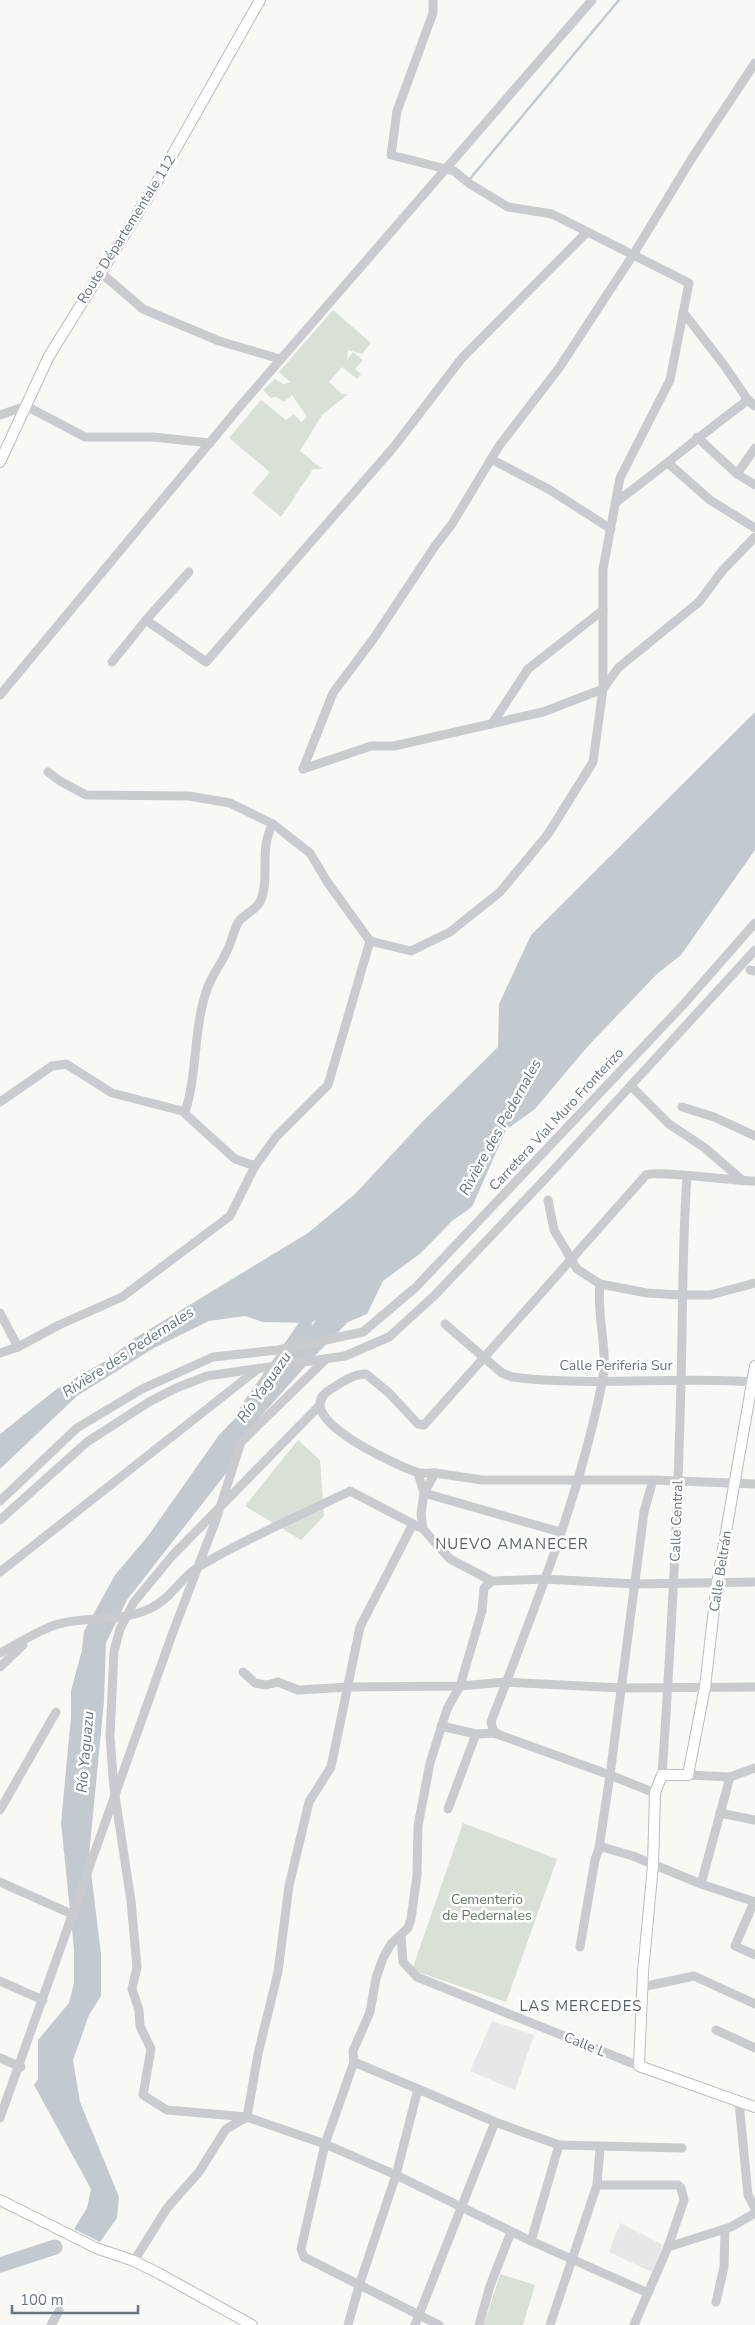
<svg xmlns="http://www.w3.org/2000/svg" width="755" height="2325" font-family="'Nunito Sans',sans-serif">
  <rect width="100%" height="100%" fill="#f8f8f5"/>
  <g fill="#e6e7e6">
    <polygon points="492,2021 534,2035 515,2090 470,2071"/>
    <polygon points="620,2223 663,2245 652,2272 609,2252"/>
  </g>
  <g fill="#d9e0d6">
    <polygon points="333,310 371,343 362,354 348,350 347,360 353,352 363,360 355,369 361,374 357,379 342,367 329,382 342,394 348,394 322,415 300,451 322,469 313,469 281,517 252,493 270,472 229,438 261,400 286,420 294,414 301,422 307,417 292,395 284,402 276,397 271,398 263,390 275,379 284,384 290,382 279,372"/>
    <polygon points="298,1440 320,1460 324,1516 301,1540 245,1506"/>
    <polygon points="463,1823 557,1859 506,2002 412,1970"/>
    <polygon points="500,2274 535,2285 523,2325 484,2325"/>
  </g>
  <polygon fill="#c2cad0" points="755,712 755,850 681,955 657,974 588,1046 535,1109 506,1130 472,1207 452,1221 421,1253 383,1281 367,1314 348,1322 311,1360 245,1434 231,1467 127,1600 106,1643 104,1701 89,1856 101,1954 101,1996 89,2015 73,2060 80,2102 119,2197 117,2218 100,2242 74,2229 87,2208 91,2189 34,2085 38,2079 38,2040 69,2003 74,1983 74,1949 61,1823 71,1717 71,1691 82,1650 84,1631 115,1575 148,1536 219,1435 266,1386 316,1320 311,1323 263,1322 245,1316 209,1321 154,1348 77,1396 0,1469 0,1434 58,1388 107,1360 135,1338 308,1233 355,1194 422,1122 498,1047 499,1004 531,935"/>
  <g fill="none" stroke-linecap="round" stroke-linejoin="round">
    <polyline stroke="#c2cad0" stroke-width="2.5" points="469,180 619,0"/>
    <g stroke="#c2cad0" stroke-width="15">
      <polyline points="247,1410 305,1327"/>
      <polyline points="0,2265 55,2247"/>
    </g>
    <defs>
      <g id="major">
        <polyline points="0,462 49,356 153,189 260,0"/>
        <polyline points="755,1366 717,1583 705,1687 688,1775 662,1775 655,1793 653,1865 643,1972 639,2066 755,2107"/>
        <polyline points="0,2200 96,2248 134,2261 160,2274 252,2325"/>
      </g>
    </defs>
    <use href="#major" stroke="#b9bcc1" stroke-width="12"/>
    <g stroke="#c9cbcf" stroke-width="9">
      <polyline points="100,272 143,309 219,341 280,359"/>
      <polyline points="683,312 724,365 748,400 755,406"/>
      <polyline points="0,415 26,406 85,437 153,437 210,443"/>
      <polyline points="697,437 737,474 755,485"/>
      <polyline points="491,459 550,490 611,529"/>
      <polyline points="668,463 710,500 755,528"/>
      <polyline points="737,474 755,448"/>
      <path d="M616,502c45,-33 87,-69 132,-102"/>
      <polyline points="146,620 206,662 393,448 462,358 587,232"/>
      <polyline points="112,662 146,620 189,572"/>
      <polyline points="0,695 242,404 592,0"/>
      <polyline points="492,724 528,669 603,610"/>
      <polyline points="303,769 333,693 374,638 435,546 452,524 499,446 559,368 633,255 692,158 755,63"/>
      <polyline points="303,769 371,746 394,746 543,712 603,689 618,668 699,602 723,570 755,537"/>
      <polyline points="48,772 60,781 86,795 189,796 230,803 273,824 310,853 328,883 370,941 411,951 450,932 500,892 548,834 593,762 603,689 603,569 620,478 670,380 689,283 552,214 508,207 470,184 454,171 391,155 397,111 433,13 433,0"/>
      <polyline points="750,970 755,971"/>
      <polyline points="631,1086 669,1124 705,1148 743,1181"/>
      <polyline points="0,1102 52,1066 66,1064 112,1093 182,1111 235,1159 255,1166"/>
      <polyline points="682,1107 714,1117 755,1136"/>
      <path d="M185,1112c13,-40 8,-83 22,-123 6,-17 19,-31 24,-48 3,-8 4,-15 9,-21 7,-7 15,-10 20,-18 11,-24 -2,-52 13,-78"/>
      <polyline points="548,1200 554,1230 577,1269 600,1284 647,1293 681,1295 710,1295 755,1283"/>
      <polyline points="0,1313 18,1347"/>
      <path d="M445,1324l57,49 10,4c81,10 162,-1 243,5"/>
      <polyline points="0,1353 18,1347 59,1325 122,1297 230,1216 255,1166 276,1137 328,1085 370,941"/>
      <polyline points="320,1405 172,1556 134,1602 120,1629 114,1651 110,1736 114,1789 131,1901 137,1967 132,1989 139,2010 140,2026 151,2049 143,2095 167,2110 247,2117 325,2144 396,2175 531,2241 648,2293"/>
      <polyline points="418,1473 424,1493 560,1532"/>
      <path d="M435,1473c-6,0 -13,1 -19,-1 -19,-7 -131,-56 -85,-83 11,-7 22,-15 35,-15l23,19 29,31 6,1 222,-250c9,-5 89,6 109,6"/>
      <polyline points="653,1480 644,1512 610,1775 655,1793"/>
      <polyline points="755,1484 653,1480 482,1480 435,1473 424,1493 421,1514 423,1529 450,1559 492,1581 544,1579 636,1584 755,1582"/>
      <polyline points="0,1501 77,1428 142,1389 213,1357 278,1350 363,1332 416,1287 683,1005 755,923"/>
      <polyline points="0,1520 87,1442 149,1402 176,1388 207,1376 345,1356 389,1337 434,1296 547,1177 755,950"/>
      <polyline points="0,1572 259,1368"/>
      <path d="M0,1653c18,-9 38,-23 58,-29 32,-9 63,-1 93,-16 19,-8 31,-32 49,-42 48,-29 100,-50 150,-75l69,36"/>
      <polyline points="0,1667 23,1645"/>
      <polyline points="243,1672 255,1683 266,1685 278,1682 298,1690 349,1687 460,1686 505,1682 621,1688 755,1687"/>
      <polyline points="441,1726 476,1734 497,1733"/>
      <path d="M662,1775c9,-132 16,-263 19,-394 2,-68 1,-136 6,-205"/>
      <polyline points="688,1775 730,1777"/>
      <polyline points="448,1809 476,1734"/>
      <polyline points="0,1810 56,1712"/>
      <polyline points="720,1813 755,1820"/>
      <path d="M599,1848l11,-73 -116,-42 -3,-11c42,-110 88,-223 111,-339 7,-33 -6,-67 -2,-99"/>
      <polyline points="0,1882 74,1915"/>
      <polyline points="701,1884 730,1777 755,1768"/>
      <polyline points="754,1902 735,1946 755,1955"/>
      <polyline points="401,1936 403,1962 417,1977 639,2066"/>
      <polyline points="580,1947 595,1860 598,1851 602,1847 633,1856 701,1884 755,1902"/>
      <polyline points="0,1981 43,2000"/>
      <polyline points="642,1987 694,1976 755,2004"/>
      <polyline points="716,2030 755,2048"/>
      <polyline points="0,2058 21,2067"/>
      <polyline points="418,2089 495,2122 559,2145 531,2241"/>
      <polyline points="739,2102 748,2195 755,2208"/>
      <polyline points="0,2118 173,1632 216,1520 241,1442 326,1359"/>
      <polyline points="559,2145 682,2148"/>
      <polyline points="597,2185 600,2148"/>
      <polyline points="668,2247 731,2227 755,2213"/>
      <polyline points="134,2261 167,2208 199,2172 226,2129 247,2117 258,2054 278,1972 289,1886 309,1802 331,1767 360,1627 413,1524"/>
      <polyline points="716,2302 724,2267 725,2229"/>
      <polyline points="51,2325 59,2311"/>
      <polyline points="348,2325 359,2286 396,2175 418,2089 354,2062"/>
      <polyline points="415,2325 495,2122"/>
      <polyline points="439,2325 304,2257 301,2249 325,2144 354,2062 353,2051 370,2012 376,1978 383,1958 391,1944 408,1928 411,1919 417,1875 418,1826 430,1763 447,1709 460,1686 482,1611 484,1588 492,1581"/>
      <polyline points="479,2325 490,2286 511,2232"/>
      <polyline points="550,2325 597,2185 678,2185 681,2188 684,2200 668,2247 634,2325"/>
    </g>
    <use href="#major" stroke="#fff" stroke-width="10"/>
  </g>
  <g text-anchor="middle" stroke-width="5" stroke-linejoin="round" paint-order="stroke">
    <g font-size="14" fill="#677587" stroke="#fff">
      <text transform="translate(126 229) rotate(-58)" y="5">Route Départementale 112</text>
      <text transform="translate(556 1119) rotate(-47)" y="5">Carretera Vial Muro Fronterizo</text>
      <text x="616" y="1370">Calle Periferia Sur</text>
      <text transform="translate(676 1521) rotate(-88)" y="5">Calle Central</text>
      <text transform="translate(720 1571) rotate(-81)" y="5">Calle Beltrán</text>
      <text transform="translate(585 2044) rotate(22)" y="5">Calle L</text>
    </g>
    <g font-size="14" fill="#647962" stroke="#fff">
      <text x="487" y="1904">Cementerio<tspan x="487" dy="16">de Pedernales</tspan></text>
    </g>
    <g font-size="15" font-style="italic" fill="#637782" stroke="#fff">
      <text transform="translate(500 1127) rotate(-61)" y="5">Rivière des Pedernales</text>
      <text transform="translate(128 1352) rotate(-33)" y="5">Rivière des Pedernales</text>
      <text transform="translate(264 1387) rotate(-55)" y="5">Río Yaguazu</text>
      <text transform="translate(85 1752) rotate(-85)" y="5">Río Yaguazu</text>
    </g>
    <g font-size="15" letter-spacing="1" fill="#555f6c" stroke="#fff">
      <text x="512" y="1549">NUEVO AMANECER</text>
      <text x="581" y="2011">LAS MERCEDES</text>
    </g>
  </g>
  <path d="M12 2305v8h126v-8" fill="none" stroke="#677587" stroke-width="2.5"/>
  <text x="20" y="2305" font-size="15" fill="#677587" stroke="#ffffff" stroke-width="4" paint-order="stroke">100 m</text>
</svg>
